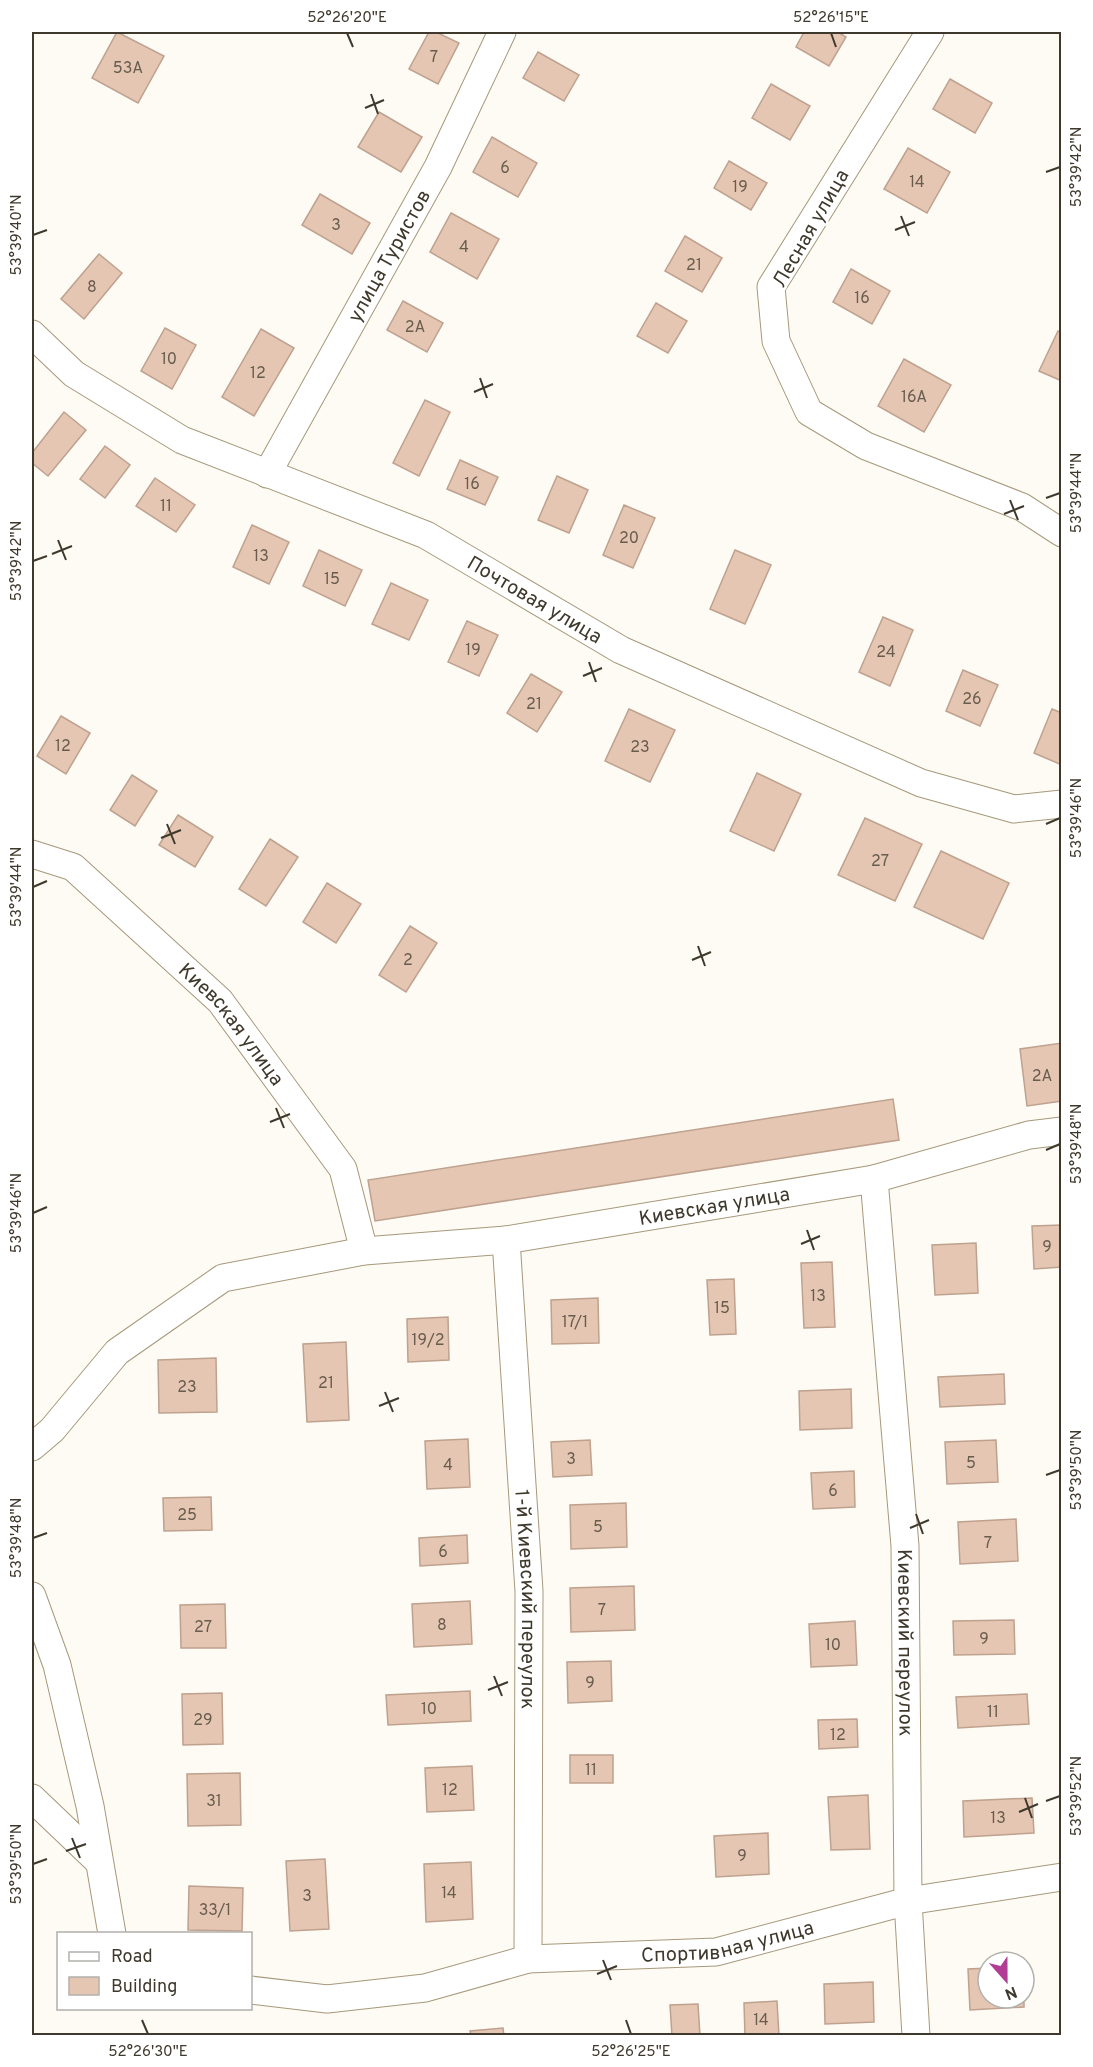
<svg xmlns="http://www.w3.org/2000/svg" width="1093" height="2067" font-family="Overpass,sans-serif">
  <rect width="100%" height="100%" fill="#fefbf5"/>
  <g fill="#e5c6b2" stroke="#bea18e" stroke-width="1.5">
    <polygon points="117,32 164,56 138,103 92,78"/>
    <polygon points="429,32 436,32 459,43 438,84 409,69"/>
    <polygon points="804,32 838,32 846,37 829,66 796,47"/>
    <polygon points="538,52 579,75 564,101 523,78"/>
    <polygon points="950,79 992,103 975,133 933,109"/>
    <polygon points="771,84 810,106 790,140 752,118"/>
    <polygon points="379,112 422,137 401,172 358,147"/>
    <polygon points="492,137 537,163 518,197 473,172"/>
    <polygon points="908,148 950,172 927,213 884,189"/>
    <polygon points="729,161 767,183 751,210 714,188"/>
    <polygon points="320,194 370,223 352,254 302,225"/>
    <polygon points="451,213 499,239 477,279 430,252"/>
    <polygon points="685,236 722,258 702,292 665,271"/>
    <polygon points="99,254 122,273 84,319 61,299"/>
    <polygon points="851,269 890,291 872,324 833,302"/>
    <polygon points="403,301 443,323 427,352 387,330"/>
    <polygon points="656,303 687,321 668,353 637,336"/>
    <polygon points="165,328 196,345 172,389 141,371"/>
    <polygon points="261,329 294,348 254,416 222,397"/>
    <polygon points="1058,331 1062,333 1062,381 1039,371"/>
    <polygon points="904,359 951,385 924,432 878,406"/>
    <polygon points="425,400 450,412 419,476 393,463"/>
    <polygon points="64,412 86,430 48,476 32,463 32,453"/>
    <polygon points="105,446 130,465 105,498 80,479"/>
    <polygon points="460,460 498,477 485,505 447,489"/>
    <polygon points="557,476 588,490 569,533 538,520"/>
    <polygon points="155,478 195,505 176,532 136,506"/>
    <polygon points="624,505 655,518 633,568 603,555"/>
    <polygon points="252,525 289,542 269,584 233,567"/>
    <polygon points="319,550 362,570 345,606 303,586"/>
    <polygon points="735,550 771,565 745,624 710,609"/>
    <polygon points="391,583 428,600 409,640 372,624"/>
    <polygon points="883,617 913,630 890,686 859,672"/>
    <polygon points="467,621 498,635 479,676 448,662"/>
    <polygon points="963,670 998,685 980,726 946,711"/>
    <polygon points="531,674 562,692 537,732 507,713"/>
    <polygon points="629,709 675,730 650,782 605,761"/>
    <polygon points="1052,709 1062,713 1062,765 1034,753"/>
    <polygon points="61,716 90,733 66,774 37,756"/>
    <polygon points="757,773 801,794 774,851 730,831"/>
    <polygon points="132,775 157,791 135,826 110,810"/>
    <polygon points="178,815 213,837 195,867 159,845"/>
    <polygon points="865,818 922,844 895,901 838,875"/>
    <polygon points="270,839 298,857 266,906 239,889"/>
    <polygon points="941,851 1009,883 983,939 914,907"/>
    <polygon points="327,883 361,904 336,943 303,922"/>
    <polygon points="410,926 437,943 406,992 379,975"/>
    <polygon points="1062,1043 1062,1101 1027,1106 1020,1049"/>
    <polygon points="893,1099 899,1140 375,1221 368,1180"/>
    <polygon points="1062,1225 1062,1267 1034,1269 1032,1226"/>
    <polygon points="976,1243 978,1293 935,1295 932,1245"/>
    <polygon points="832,1262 835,1327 804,1328 801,1263"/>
    <polygon points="734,1279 736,1334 710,1335 707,1280"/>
    <polygon points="598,1298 599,1343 552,1344 551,1300"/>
    <polygon points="448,1317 449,1360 408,1362 407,1319"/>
    <polygon points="346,1342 349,1420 307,1422 303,1344"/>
    <polygon points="216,1358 217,1412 159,1413 158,1360"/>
    <polygon points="1004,1374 1005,1404 940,1407 938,1377"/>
    <polygon points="851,1389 852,1428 800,1430 799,1391"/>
    <polygon points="468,1439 470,1487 427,1489 425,1441"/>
    <polygon points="590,1440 592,1475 553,1477 551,1442"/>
    <polygon points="996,1440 998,1482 947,1484 945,1442"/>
    <polygon points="854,1471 855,1507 813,1509 811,1473"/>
    <polygon points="211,1497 212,1530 164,1531 163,1498"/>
    <polygon points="626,1503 627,1547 571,1549 570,1505"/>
    <polygon points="1016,1519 1018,1561 960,1564 958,1522"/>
    <polygon points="467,1535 468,1563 420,1566 419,1538"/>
    <polygon points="634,1586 635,1630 571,1632 570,1588"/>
    <polygon points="470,1601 472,1644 414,1647 412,1604"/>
    <polygon points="225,1604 226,1648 181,1648 180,1605"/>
    <polygon points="1014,1620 1015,1654 954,1655 953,1621"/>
    <polygon points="855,1621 857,1665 811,1667 809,1624"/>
    <polygon points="611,1661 612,1701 568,1703 567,1662"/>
    <polygon points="470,1691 471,1721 388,1725 386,1695"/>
    <polygon points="222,1693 223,1744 183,1745 182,1694"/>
    <polygon points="1027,1694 1029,1724 958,1728 956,1697"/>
    <polygon points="857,1719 858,1747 819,1749 818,1720"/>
    <rect x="570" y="1755" width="43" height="28"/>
    <polygon points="472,1766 474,1810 427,1812 425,1768"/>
    <polygon points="240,1773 241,1825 188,1826 187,1774"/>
    <polygon points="868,1795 870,1849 831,1850 828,1797"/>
    <polygon points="1032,1798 1034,1833 964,1837 963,1801"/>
    <polygon points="768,1833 769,1874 716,1877 714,1836"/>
    <polygon points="325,1859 329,1929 290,1931 286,1861"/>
    <polygon points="471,1862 473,1919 426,1922 424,1864"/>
    <polygon points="189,1886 243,1888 242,1931 188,1930"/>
    <polygon points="988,1968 988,1998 1024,1998 1024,2007 970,2010 968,1969"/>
    <polygon points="873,1982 874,2022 825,2024 824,1984"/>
    <polygon points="777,2001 779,2036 745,2036 744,2003"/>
    <polygon points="698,2004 700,2036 672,2036 670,2005"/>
    <polygon points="503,2028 504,2036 471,2036 470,2031"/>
  </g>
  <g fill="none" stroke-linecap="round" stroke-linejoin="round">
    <defs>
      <g id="minor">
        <polyline points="930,32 771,287 776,341 809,412 866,446 1022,507 1062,533"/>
        <path id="s1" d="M32,334l42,40 108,66 244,95 195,115 300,133 93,26 48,-5"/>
        <path id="s2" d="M267,474l171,-307 64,-135"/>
        <path id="s3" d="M32,854l41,13 147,134 123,168 21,82"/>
        <path id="s4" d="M874,1179l31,367 3,355 8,135"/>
        <path id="s5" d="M506,1240l23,351 -1,368"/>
        <path id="s6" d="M32,1447l20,-17 65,-78 106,-74 141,-27 142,-11 368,-61 155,-44 33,-4"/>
        <polyline points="32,1596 57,1665 90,1806 112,1934"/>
        <polyline points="32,1798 97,1860"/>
        <path id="s7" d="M250,1990l77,9 98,-11 103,-29 188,-7 192,-51 154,-24"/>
      </g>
    </defs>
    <use href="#minor" stroke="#a6987a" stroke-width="29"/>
    <use href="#minor" stroke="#fff" stroke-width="27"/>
  </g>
  <path fill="none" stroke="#3f392d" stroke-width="2" d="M347,33l6,14M831,33l5,14M371,94l7,20M365,108l19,-8M1046,172l14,-5M901,216l8,20M895,230l20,-8M33,235l14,-5M480,378l7,20M474,392l19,-8M1046,498l14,-5M1010,500l8,20M1004,514l20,-8M58,540l8,20M52,554l20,-8M33,561l14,-5M589,662l7,20M583,676l19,-8M167,824l8,20M1046,824l14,-6M161,838l20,-8M33,887l14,-6M698,946l7,20M692,960l19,-8M276,1108l8,20M270,1122l20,-8M1046,1150l14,-6M33,1213l14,-6M807,1230l7,20M801,1244l19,-8M385,1392l8,20M379,1406l20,-8M1046,1475l14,-5M916,1514l7,20M910,1528l19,-8M33,1538l14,-5M494,1676l8,20M488,1690l20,-8M1025,1798l7,20M1046,1801l14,-5M1019,1812l19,-8M72,1838l8,20M66,1851l20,-7M33,1864l14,-5M603,1960l8,20M597,1974l20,-8M142,2020l6,14M626,2020l5,14"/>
  <g text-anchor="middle" stroke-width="5" stroke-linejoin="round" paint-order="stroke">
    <g font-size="16" fill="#685c4e">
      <text x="434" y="62">7</text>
      <text x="128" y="73">53А</text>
      <text x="505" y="173">6</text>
      <text x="917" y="187">14</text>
      <text x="740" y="192">19</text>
      <text x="336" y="230">3</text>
      <text x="464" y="252">4</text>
      <text x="694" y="270">21</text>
      <text x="92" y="292">8</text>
      <text x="862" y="303">16</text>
      <text x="415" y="332">2А</text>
      <text x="169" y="364">10</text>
      <text x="258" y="378">12</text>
      <text x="914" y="402">16А</text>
      <text x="472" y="489">16</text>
      <text x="166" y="511">11</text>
      <text x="629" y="543">20</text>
      <text x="261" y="561">13</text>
      <text x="332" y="584">15</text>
      <text x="473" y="655">19</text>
      <text x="886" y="657">24</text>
      <text x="972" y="704">26</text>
      <text x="534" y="709">21</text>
      <text x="63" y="751">12</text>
      <text x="640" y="752">23</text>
      <text x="880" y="866">27</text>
      <text x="408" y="965">2</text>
      <text x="1042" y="1081">2А</text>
      <text x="1047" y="1252">9</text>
      <text x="818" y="1301">13</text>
      <text x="722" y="1313">15</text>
      <text x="575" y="1327">17/1</text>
      <text x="428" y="1345">19/2</text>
      <text x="326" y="1388">21</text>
      <text x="187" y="1392">23</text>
      <text x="571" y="1464">3</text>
      <text x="971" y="1468">5</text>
      <text x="448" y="1470">4</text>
      <text x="833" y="1496">6</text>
      <text x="187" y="1520">25</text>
      <text x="598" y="1532">5</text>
      <text x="988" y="1548">7</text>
      <text x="443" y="1557">6</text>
      <text x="602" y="1615">7</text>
      <text x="442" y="1630">8</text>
      <text x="203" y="1632">27</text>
      <text x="984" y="1644">9</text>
      <text x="833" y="1650">10</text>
      <text x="590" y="1688">9</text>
      <text x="429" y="1714">10</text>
      <text x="993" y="1717">11</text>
      <text x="203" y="1725">29</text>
      <text x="838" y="1740">12</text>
      <text x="591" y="1775">11</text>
      <text x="450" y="1795">12</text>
      <text x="214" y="1806">31</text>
      <text x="998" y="1823">13</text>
      <text x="742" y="1861">9</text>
      <text x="449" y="1898">14</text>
      <text x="307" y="1901">3</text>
      <text x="215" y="1915">33/1</text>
      <text x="761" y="2025">14</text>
    </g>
    <g font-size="20" fill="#3f392d" stroke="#fff">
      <text transform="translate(810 228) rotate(-60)" y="7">Лесная улица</text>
      <text dy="7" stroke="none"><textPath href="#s2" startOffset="250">улица Туристов</textPath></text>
      <text dy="7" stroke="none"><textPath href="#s1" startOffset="573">Почтовая улица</textPath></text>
      <text dy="7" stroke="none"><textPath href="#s3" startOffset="267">Киевская улица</textPath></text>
      <text dy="7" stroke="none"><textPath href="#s6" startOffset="754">Киевская улица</textPath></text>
      <text dy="7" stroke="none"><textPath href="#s5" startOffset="360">1-й Киевский переулок</textPath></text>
      <text dy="7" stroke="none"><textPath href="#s4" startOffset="465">Киевский переулок</textPath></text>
      <text dy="7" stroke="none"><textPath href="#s7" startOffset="484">Спортивная улица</textPath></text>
    </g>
  </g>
  <rect width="1093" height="2067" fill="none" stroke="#ffffff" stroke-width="66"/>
  <rect x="57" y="1932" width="195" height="78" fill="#ffffff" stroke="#b2b0ab" stroke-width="1.5"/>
  <rect x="69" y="1952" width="30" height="9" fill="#ffffff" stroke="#b2b0ab" stroke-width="1.5"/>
  <text x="111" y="1962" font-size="18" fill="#3f392d">Road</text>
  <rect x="69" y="1977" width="30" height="18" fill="#e5c6b2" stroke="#b2b0ab" stroke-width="1.5"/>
  <text x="111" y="1992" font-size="18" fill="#3f392d">Building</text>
  <g transform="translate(1006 1980) rotate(159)"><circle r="28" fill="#ffffff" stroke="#b2b0ab" stroke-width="1.5"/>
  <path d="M0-4.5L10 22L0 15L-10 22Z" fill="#b23d95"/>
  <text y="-9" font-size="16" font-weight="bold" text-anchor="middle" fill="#3f392d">N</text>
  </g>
  <rect x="33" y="33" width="1027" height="2001" fill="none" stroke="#3f392d" stroke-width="2"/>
  <g font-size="15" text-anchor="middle" fill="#3f392d">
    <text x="347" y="22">52°26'20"E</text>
    <text x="831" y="22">52°26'15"E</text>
    <text transform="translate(1076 167) rotate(-90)" y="5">53°39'42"N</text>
    <text transform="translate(16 235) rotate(-90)" y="5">53°39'40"N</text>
    <text transform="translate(1076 493) rotate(-90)" y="5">53°39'44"N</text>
    <text transform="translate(16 561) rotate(-90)" y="5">53°39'42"N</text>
    <text transform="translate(1076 818) rotate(-90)" y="5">53°39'46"N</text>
    <text transform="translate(16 887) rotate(-90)" y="5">53°39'44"N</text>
    <text transform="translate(1076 1144) rotate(-90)" y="5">53°39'48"N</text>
    <text transform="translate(16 1213) rotate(-90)" y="5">53°39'46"N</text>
    <text transform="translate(1076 1470) rotate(-90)" y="5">53°39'50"N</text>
    <text transform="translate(16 1538) rotate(-90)" y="5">53°39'48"N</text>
    <text transform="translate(1076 1796) rotate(-90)" y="5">53°39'52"N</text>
    <text transform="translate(16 1864) rotate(-90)" y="5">53°39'50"N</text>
    <text x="148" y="2056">52°26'30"E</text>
    <text x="631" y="2056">52°26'25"E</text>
  </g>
</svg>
